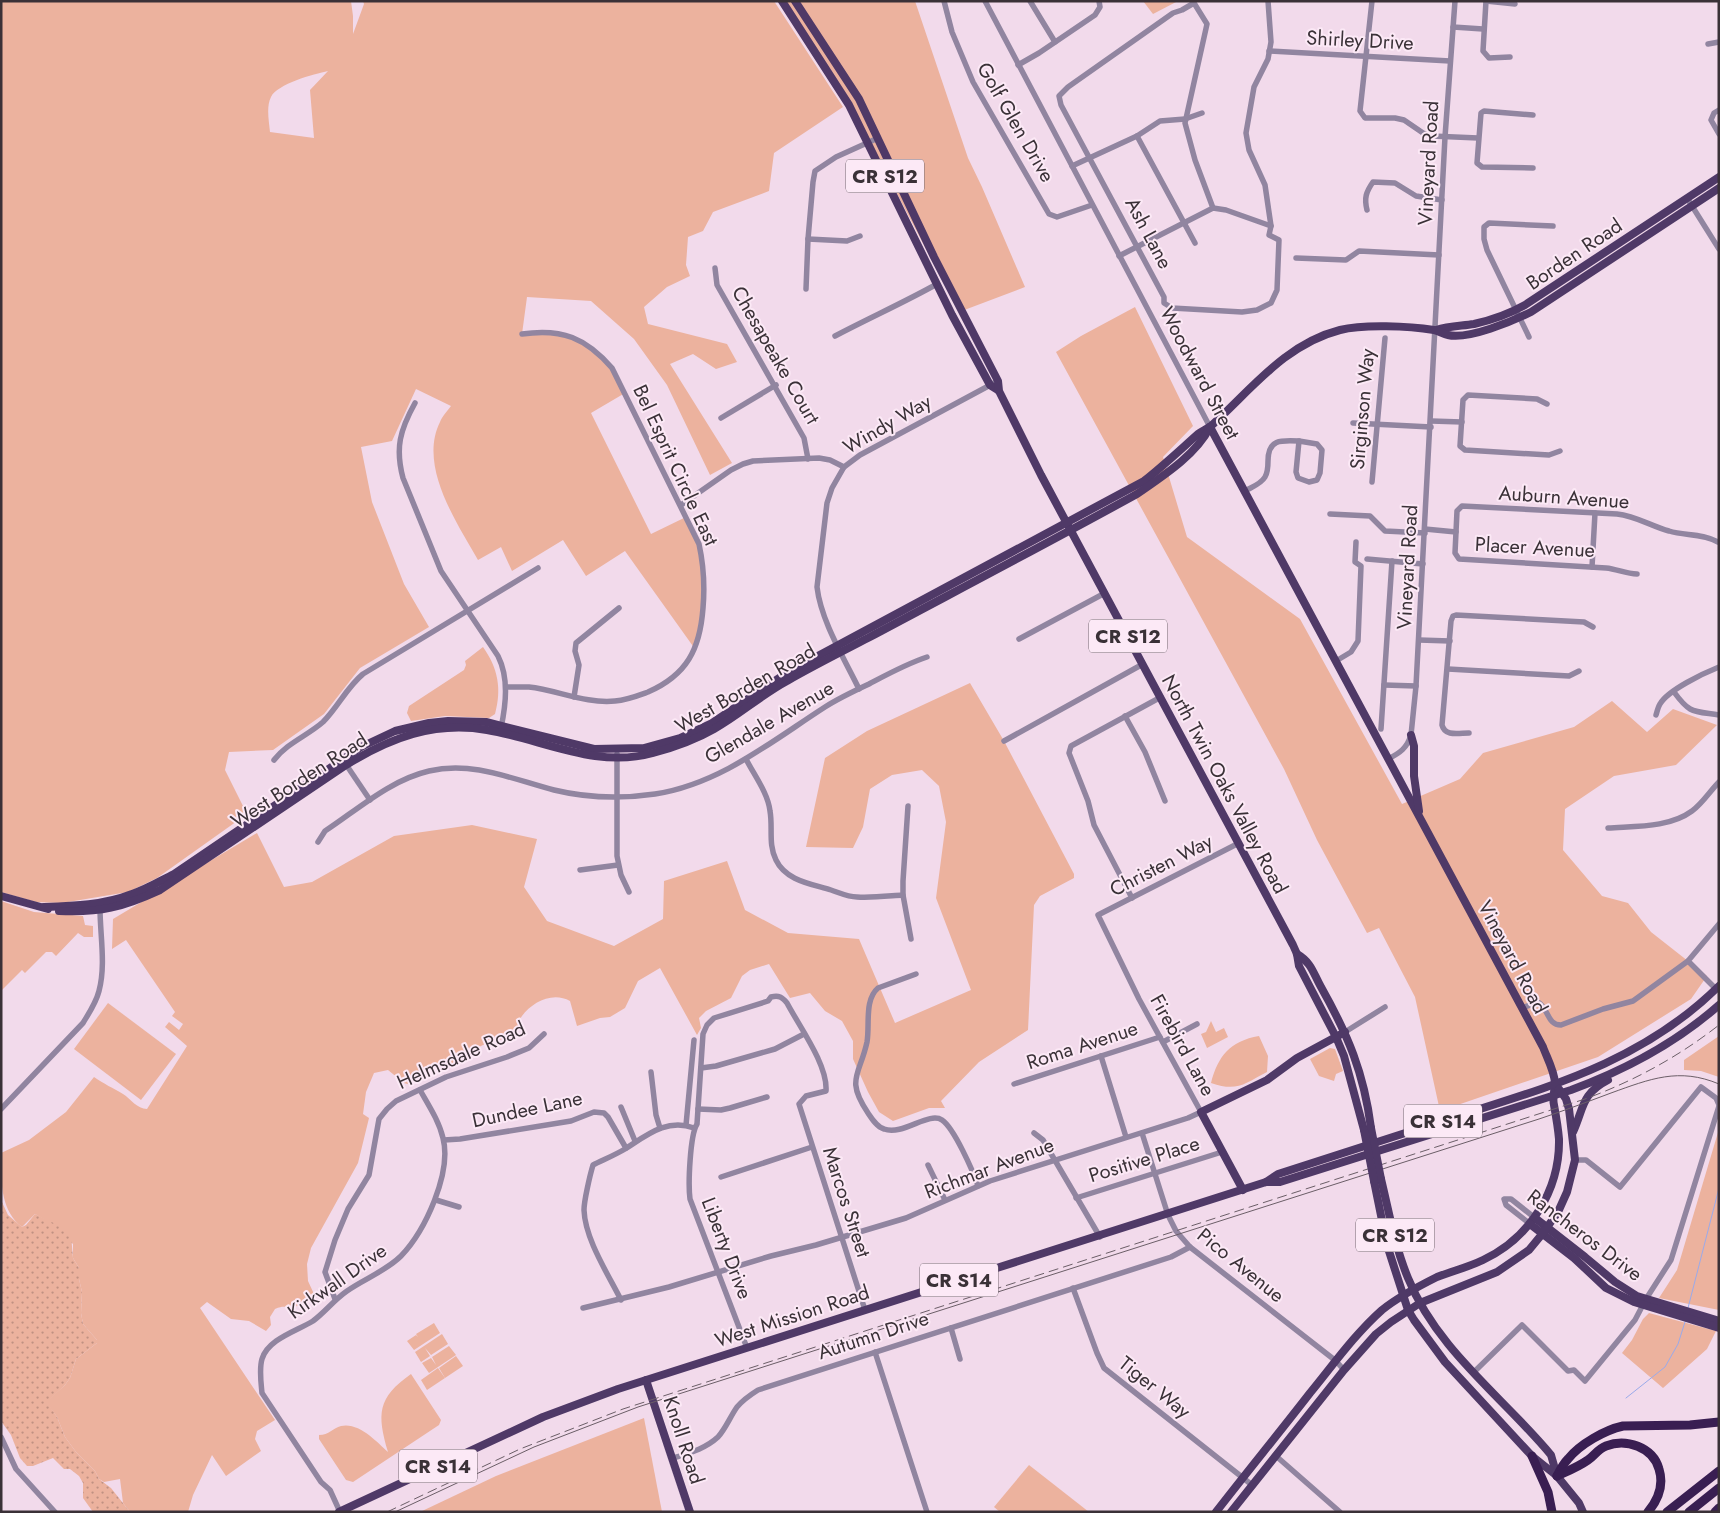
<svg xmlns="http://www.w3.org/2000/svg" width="1720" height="1513" font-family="Jost,sans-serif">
  <defs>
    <pattern id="garden-dots" width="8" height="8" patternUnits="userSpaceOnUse" patternTransform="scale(1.25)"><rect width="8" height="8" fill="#ecb29e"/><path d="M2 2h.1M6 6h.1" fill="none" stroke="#c09182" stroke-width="1.8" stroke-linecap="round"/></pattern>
  </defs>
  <rect width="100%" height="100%" fill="#f2daeb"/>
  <g fill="#ecb29e" fill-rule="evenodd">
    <path d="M1,1h350l2,15v18l11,-30 -1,-3h411l69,106 -69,46 -5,38 -56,21 -10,19 -15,6 -2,28 4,11 -23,11 -23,20 4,17 79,20 10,18 -21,7 -23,-15 -23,10 62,99 -22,12 -43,-90 -33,-46 -43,-38 -64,-4 -5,37 46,1 34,21 23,37 -34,20 60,121 35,-17 13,27 6,42 -10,63 -70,-98 -39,25 -23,-36 -51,31 -11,-24 -23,13c-21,-37 -60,-94 -38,-138 2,-5 7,-11 11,-16l-35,-17 -24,52 -31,6 11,55 32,82 25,43 -69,41 -36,46 -51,36 -44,2 -4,18 22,44 -90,64 -29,14 -66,11 -26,-1 -35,-10zM328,71l-18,19 4,48 -44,-6c-1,-11 -4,-25 1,-35 6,-13 43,-23 57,-26z"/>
    <polygon points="780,1 915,1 968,158 982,187 1025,287 959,312 850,104"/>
    <polygon points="1143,1 1178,1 1153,14"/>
    <polygon points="1135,307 1193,426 1163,457 1187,537 1300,619 1402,804 1460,779 1483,753 1574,727 1612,701 1647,732 1673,709 1717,725 1676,765 1614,776 1565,809 1563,850 1602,896 1628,903 1651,932 1707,976 1691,999 1598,1057 1440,1111 1415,997 1379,928 1367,933 1317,840 1284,769 1056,352 1081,336"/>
    <path d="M483,647c15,21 19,42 12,67l-6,4 -44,-2 -34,5 -4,-8 2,-7 55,-36 2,-5 -1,-4z"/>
    <path d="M970,683l34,58 70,133v4l-34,18 -6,9 -6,125 -49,32 -38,39 4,7h-16l-36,13 -14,-9 -11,-20 -15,-33v-18l-11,-20 -17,-10 -15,-18 -20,5 -21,-34 -19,6 -8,6 -11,22 -25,13 -7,7 2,10 -4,7 -37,-67 -22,13 -13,27 -15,9 -10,1 -23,8 -7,-25c-17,-10 -38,1 -48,15 -4,5 -4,14 -6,19l-31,9 -16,8 -8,8 -17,6 -33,19 -7,-2 -16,-13 -14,3 -8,19 -3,22 6,4 -11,45 -47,85 -4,16 1,17 6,13c-7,7 -13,12 -22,13 -8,1 -7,-2 -17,2l-5,8 1,8 -5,6 -17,-10 -18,-2 -24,-17 -7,6 75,112 -18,11 -2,8 6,12 -35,25 -14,-21 -19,40 -5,17h-58l-7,-9 -3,-24 -16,3 -5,-3 -4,-8 -19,-19 -11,-15 -8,-20 -11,-15 19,-17 5,-7 6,-19 21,-16v-3l-14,-16 -2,-11 1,-21 -3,-13v-11l-6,-10v-14l-24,-22 -14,-8 -13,13c-22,-17 -21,-46 -21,-74l28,-13 37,-28 28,-35c10,7 19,11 29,17 8,5 14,15 24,15l40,-63 -22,-19 4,-5 10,8 4,-6 -11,-8 3,-4 -49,-72 -14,9 1,-30 144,-86 27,54 28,-5 82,-46 78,-11 65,14 -13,48 23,34 67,25 49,-27 1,-38 63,-20 18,49 43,23 71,6 36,84 76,-33 -35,-92 10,-76 -7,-36 -17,-16 -30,5 -22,14 -7,38 -10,21 -47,-1 19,-89 42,-27z"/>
    <polygon points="1,901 34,912 83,916 85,925 93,926 93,937 84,937 78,933 56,956 52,952 46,952 25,973 22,970 1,991"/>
    <polygon points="108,1003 176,1054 141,1100 74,1049"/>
    <polygon points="1211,1021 1216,1032 1224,1028 1228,1037 1207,1048 1201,1034 1206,1032"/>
    <path d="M1259,1036l9,20 -1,16c-23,12 -30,20 -56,11 7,-27 19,-42 48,-47z"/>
    <polygon points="1719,1036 1719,1077 1701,1071 1684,1070 1684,1060"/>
    <polygon points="1330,1048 1335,1049 1343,1071 1336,1074 1334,1081 1319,1076 1310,1059"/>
    <polygon points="1719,1129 1719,1310 1659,1298 1677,1270"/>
    <polygon points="1649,1313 1716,1331 1707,1349 1663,1388 1622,1353 1632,1340 1643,1319"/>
    <polygon points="434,1323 440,1333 414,1350 407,1341 416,1335 418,1337 416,1334"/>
    <polygon points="442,1334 448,1344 431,1355 425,1348 430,1356 421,1362 415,1352"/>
    <polygon points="449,1346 456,1355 429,1373 422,1363 431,1358 436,1365 432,1357"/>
    <polygon points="456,1356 463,1366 445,1378 439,1368"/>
    <polygon points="438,1368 445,1378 427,1390 421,1380"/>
    <path d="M411,1374l30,46 -2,5 -86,57 -7,-2 -27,-41v-4c10,0 14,-7 22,-9 18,-4 36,16 47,26 -11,-38 -11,-54 23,-78z"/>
    <polygon points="644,1418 662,1512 420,1512 496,1476"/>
    <polygon points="1029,1465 1089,1512 1000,1512 994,1507"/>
  </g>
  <polygon fill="url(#garden-dots)" points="1,1200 8,1215 22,1227 26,1225 35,1214 68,1230 71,1235 73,1258 79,1268 79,1279 82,1292 81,1313 83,1324 97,1340 97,1343 76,1359 70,1378 65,1385 47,1402 57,1417 65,1437 76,1452 95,1471 99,1479 111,1488 130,1512 93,1512 83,1498 83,1483 79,1476 70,1469 64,1469 53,1458 33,1466 27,1466 20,1458 11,1435 1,1421"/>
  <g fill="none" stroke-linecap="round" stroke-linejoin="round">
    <g stroke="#9aaaea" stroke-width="1">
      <polyline points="1688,1308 1719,1188"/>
      <polyline points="1626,1398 1665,1367 1678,1344 1685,1322"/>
    </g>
    <g stroke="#9185a0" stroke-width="5.5">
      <polyline points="944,1 952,32 973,82 1049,214 1057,217 1092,205"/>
      <polyline points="985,1 1210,427"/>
      <polyline points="1030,1 1055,42"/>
      <polyline points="1372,1 1360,111 1365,118 1395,118 1404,120 1423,133 1432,136 1478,138"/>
      <polyline points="1486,1 1483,51 1489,58 1510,57"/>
      <polyline points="1486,1 1515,4"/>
      <polyline points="1453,27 1483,29"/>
      <polyline points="1708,44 1719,42"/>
      <polyline points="1269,51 1450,61"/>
      <polyline points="1018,65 1039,53 1095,15 1100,7 1099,1"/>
      <polyline points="1719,110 1714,113 1711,120 1719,134"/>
      <polyline points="1137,136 1195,243"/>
      <polyline points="1072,166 1137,136 1160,121 1185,119 1202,113"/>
      <polyline points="1533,168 1482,167 1477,163 1481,113 1484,111 1533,115"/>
      <polyline points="1687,198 1719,249"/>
      <polyline points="1213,208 1195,160 1185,123 1207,24 1194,3 1182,10 1173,13 1068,87 1059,96 1061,105 1164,297 1164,303 1172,308 1242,312 1257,310 1271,303 1277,290 1279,240 1269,235 1271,226 1265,185 1249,150 1246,133 1254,87 1268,59 1271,42 1268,1"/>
      <path d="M1367,210c-3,-12 -1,-18 6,-28l22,1 21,13 26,4"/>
      <polyline points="808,239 847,241 860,236"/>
      <polyline points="1119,256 1213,208 1226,210 1271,226"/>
      <polyline points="1296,258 1346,260 1359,251 1439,255"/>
      <polyline points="715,268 717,285 804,438 808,459"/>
      <polyline points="806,289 808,239 813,182 815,171 836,157 878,138"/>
      <path d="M835,336c34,-18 68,-33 102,-52"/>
      <polyline points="1529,337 1487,250 1484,239 1484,227 1489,223 1553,226"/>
      <path d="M415,403c-15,27 -20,45 -12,75l38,93 57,85c11,22 8,48 3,72"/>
      <polyline points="1547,404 1537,399 1468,395 1463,400 1460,446 1465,450 1549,455 1560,451"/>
      <polyline points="721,418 776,385"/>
      <polyline points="1431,421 1462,422"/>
      <polyline points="1353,423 1431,427"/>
      <polygon points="1299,441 1317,444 1322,450 1320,473 1317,480 1309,482 1298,478 1296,472"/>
      <path d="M844,467l-12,21 -5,15 -10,84c4,34 27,71 42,102"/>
      <polyline points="1372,482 1385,338"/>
      <path d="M1245,491c7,-4 16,-7 20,-14 3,-5 3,-10 3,-16 0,-22 13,-21 31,-20"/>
      <polyline points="681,505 731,470 743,464 753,461 819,458 830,460 844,467 860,455 994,383"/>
      <polyline points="1330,514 1370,516 1385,531 1425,533"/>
      <polyline points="1425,529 1456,532"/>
      <polyline points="1367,559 1423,564"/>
      <polyline points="1592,567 1595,513"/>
      <path d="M1637,574c-11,0 -20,-5 -31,-6l-147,-9 -4,-6 2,-42 5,-5 155,8c19,2 34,12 52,17 16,5 33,2 49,11"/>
      <polyline points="1019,639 1105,593"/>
      <polyline points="1419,640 1450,641"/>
      <polyline points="1336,661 1351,652 1358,641 1361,566 1355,562 1356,542"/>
      <polyline points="1448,669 1569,676 1579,671"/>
      <polyline points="1384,685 1416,686"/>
      <path d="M506,687c7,0 15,0 23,0 28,3 57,17 86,14 12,-1 22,-5 33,-9 39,-17 52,-43 55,-84 2,-23 1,-41 -4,-64l-87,-176c-26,-30 -50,-40 -90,-34"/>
      <path d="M1674,692c16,22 19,19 45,23"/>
      <polyline points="574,697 579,665 575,651 576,643 619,608"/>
      <path d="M1656,715c1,-3 2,-8 4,-11 8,-14 44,-31 59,-37"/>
      <polyline points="1125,716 1145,752 1165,801"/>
      <polyline points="1381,729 1392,561"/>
      <path d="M1469,733c-10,0 -24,4 -27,-8l9,-104 2,-5 3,-1 128,7 9,5"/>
      <polyline points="1004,741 1143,664"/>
      <polyline points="617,754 617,856 621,875 629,892"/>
      <path d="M746,759c8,16 22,34 24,52 3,17 -2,33 6,49 10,21 36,24 55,30 9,3 17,7 26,7 15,1 31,-1 46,-2"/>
      <path d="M1388,759c12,-6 19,-11 23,-24l5,-49 29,-549 10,-136"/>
      <path d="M274,760c13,-17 33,-24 49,-38 15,-15 24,-35 40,-48l175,-106"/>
      <polyline points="345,763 370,800"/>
      <polyline points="908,806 903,881 903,895 911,939"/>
      <path d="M1608,828c27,-2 61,0 84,-17 10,-7 18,-20 27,-29"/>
      <path d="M318,842l7,-11c32,-21 65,-51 104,-60 44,-10 83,8 125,19 33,8 67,9 101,4 65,-10 117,-53 170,-87 14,-9 29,-16 44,-23 19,-10 37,-20 58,-27"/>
      <polyline points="580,870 618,865"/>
      <polyline points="1132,898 1094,825 1088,801 1069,753 1071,746 1161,697"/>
      <path d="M916,974l-38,14c-14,12 -8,37 -11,54 -7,33 -22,37 1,71 4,6 9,14 16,16 19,7 45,-18 58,-9 12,8 31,51 36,66"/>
      <polyline points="1716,989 1688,961 1719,924"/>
      <path d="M1522,1008l16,-6c11,7 9,23 23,23l42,-16 30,-8 55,-40"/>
      <polyline points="1345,1032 1385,1007"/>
      <polyline points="1163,1042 1197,1024"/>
      <polyline points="1101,1056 1126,1137"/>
      <polyline points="701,1068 716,1066 775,1049 804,1034"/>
      <polyline points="651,1072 656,1115 660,1128"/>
      <polyline points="1014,1084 1160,1037"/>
      <polyline points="621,1107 635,1141"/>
      <path d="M1,1109l82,-86c6,-10 13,-20 16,-32 7,-26 1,-56 1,-83"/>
      <polyline points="698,1109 721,1110 730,1108 767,1097"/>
      <polyline points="686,1125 694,1040"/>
      <polyline points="1034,1133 1043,1140 1100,1237"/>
      <polyline points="1142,1133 1168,1215 1176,1231 1190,1247 1336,1361 1344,1370"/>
      <polyline points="444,1140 460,1139 571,1121 594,1112 604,1113 608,1117 626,1148"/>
      <polyline points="1575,1160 1586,1160 1620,1187 1701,1087 1716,1098 1719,1105"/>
      <polyline points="928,1165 945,1200"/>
      <polyline points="721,1177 812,1147"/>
      <polyline points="1076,1198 1222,1152"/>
      <polyline points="436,1200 459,1207"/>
      <polyline points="1530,1224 1506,1205 1504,1199 1511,1199 1535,1218"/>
      <polyline points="1073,1288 1097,1353 1104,1368 1252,1485"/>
      <polyline points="335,1299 325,1272 335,1240 348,1209 369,1175 379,1119 387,1109 396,1101 446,1077 507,1057 529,1048 544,1034"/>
      <path d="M621,1300c-13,-26 -36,-61 -37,-90 0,-9 6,-35 9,-45 10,-5 22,-10 32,-16 22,-14 42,-31 69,-21"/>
      <polyline points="583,1308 669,1287 771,1256 816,1245 906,1218 990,1181 1188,1118 1201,1112 1139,999 1098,915 1239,843"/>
      <polyline points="951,1328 960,1359"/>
      <path d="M747,1348l-57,-149c-2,-15 0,-64 7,-75l6,-90 4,-9 7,-7 54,-17 3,-4c8,-2 11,0 16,6 12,23 41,62 39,88l-20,5 -7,8 66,206"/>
      <polyline points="875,1352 927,1512"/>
      <polyline points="1474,1372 1522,1325 1568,1371 1574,1370 1585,1381 1635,1320 1646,1299 1671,1260 1719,1106"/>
      <polyline points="1,1437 16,1469 55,1512"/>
      <polyline points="1276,1456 1340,1512"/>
      <path d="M673,1458c16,-5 32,-9 45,-21 8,-9 12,-20 19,-30 6,-7 13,-12 21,-17l413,-133 19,-10"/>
      <path d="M340,1512l-10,-22 -9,-8 -59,-89c-1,-10 -3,-24 0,-34 6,-20 35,-28 51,-38 12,-9 21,-21 34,-30 17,-12 39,-20 54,-35 24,-25 51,-83 42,-118 -4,-17 -14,-32 -23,-48"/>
    </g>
    <g stroke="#4f3967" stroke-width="8">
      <polyline points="782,1 849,105 952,315 990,385 998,390"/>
      <polyline points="795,1 859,99 934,257 998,381 999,391 1041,475 1293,945 1297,954 1299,966 1336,1037 1344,1056 1364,1130"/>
      <path d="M1436,330c13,-4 25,-4 38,-6 18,-4 35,-10 51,-19l194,-128"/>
      <path d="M1210,427l333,620c4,11 11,23 12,36 0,7 -3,14 -1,22 2,11 4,22 5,34 1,51 -29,99 -76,121 -14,7 -31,11 -46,17 -18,9 -39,20 -55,33 -27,24 -49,55 -72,83 -31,40 -63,79 -94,119"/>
      <polyline points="1411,735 1414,746 1414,776 1419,811"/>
      <polyline points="1,896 48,909"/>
      <path d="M44,907c30,-1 60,-2 88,-13 15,-5 28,-13 42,-20l187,-127 34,-16 34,-8 19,-2 38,1 108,27 50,-1 36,-10 32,-15 76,-51 356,-191c19,-15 36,-31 54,-47 4,-3 9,-5 13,-8 40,-36 74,-82 129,-96 23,-6 69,-4 94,0 5,1 9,4 14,5 20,5 65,-14 83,-23l188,-124"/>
      <path d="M59,911c41,2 64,-4 101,-21l186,-125c44,-27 88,-44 141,-35 55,9 109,39 166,23 22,-6 42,-13 61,-24 25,-14 47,-34 73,-48 26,-15 54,-29 81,-43 90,-48 180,-95 269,-144 26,-18 59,-39 73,-67"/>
      <path d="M1297,954c15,9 16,19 24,33 27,48 43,86 50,141"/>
      <path d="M1573,1132c11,-24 8,-38 35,-52"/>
      <path d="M1381,1179c8,33 14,68 27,99 29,72 95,119 143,177l6,21"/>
      <polyline points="1374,1181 1387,1245 1408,1310 1414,1320 1445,1362 1532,1456 1557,1476 1579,1503 1583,1512"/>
      <path d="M1266,1182l12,-8c60,-19 120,-39 180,-58 97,-31 186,-56 261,-130"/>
      <polyline points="1243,1190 1201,1112 1267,1080 1297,1058 1345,1032"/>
      <polyline points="1535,1218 1585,1257 1615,1282 1637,1296 1719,1321"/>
      <polyline points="1530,1224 1574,1258 1606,1288 1634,1302 1719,1328"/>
      <polyline points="646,1380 690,1512"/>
      <path d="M339,1512l204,-95 75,-28 648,-207h14l291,-92c54,-20 104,-46 148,-85"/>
      <polyline points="1231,1512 1344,1370 1376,1334 1391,1322 1420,1303 1497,1272 1529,1250 1543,1233 1558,1212 1567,1192 1575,1160 1569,1109 1566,1099 1559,1089"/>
    </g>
    <g stroke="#391e52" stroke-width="9">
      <polyline points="1532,1456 1548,1492 1552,1512"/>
      <path d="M1557,1476c3,-6 6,-12 11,-17 12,-15 37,-29 55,-33l67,-1 29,-3"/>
      <path d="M1557,1476c11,-5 21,-9 31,-16 6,-4 10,-11 18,-14 20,-8 47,1 53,23 5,16 -1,31 -11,43"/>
      <polyline points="1667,1512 1719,1471"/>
      <polyline points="1689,1512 1719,1488"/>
      <polyline points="1715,1512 1719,1508"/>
    </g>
    <path stroke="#6b5e67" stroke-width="1" d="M395,1512l139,-65 104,-40 901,-288c24,-8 48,-17 72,-26 39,-14 68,-26 108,-9"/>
    <path stroke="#6b5e67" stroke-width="1" stroke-dasharray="10 5" stroke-linecap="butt" d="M387,1512l133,-63 103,-40 962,-310c49,-18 93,-42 134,-74"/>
    <g stroke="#4f3967" stroke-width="8">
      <polyline points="1371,1128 1381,1179"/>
      <polyline points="1364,1130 1374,1181"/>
    </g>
  </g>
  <g text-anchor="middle" stroke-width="4" stroke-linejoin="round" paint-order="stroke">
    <g fill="#fce9f6" stroke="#746870" stroke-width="1">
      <rect x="846" y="159.5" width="78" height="33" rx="4"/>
      <rect x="1089" y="619.5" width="78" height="33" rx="4"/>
      <rect x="1404" y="1104.5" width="78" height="33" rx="4"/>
      <rect x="1356" y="1218.5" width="78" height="33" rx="4"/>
      <rect x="920" y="1263.5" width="78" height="33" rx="4"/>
      <rect x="399" y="1449.5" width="78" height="33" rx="4"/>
    </g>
    <g font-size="19" font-weight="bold" fill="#3a3137">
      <text x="885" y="183">CR S12</text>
      <text x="1128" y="643">CR S12</text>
      <text x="1443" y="1128">CR S14</text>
      <text x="1395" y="1242">CR S12</text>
      <text x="959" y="1287">CR S14</text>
      <text x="438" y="1473">CR S14</text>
    </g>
    <g font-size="20" fill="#3a3137" stroke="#fce9f6">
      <text transform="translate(1360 40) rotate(3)" y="7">Shirley Drive</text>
      <text transform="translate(1016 122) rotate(60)" y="7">Golf Glen Drive</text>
      <text transform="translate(1428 163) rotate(-87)" y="7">Vineyard Road</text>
      <text transform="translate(1149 233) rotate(62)" y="7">Ash Lane</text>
      <text transform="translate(1574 254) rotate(-34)" y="7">Borden Road</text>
      <text transform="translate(776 355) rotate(60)" y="7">Chesapeake Court</text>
      <text transform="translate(1200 373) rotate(62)" y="7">Woodward Street</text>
      <text transform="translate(1362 409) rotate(-85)" y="7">Sirginson Way</text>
      <text transform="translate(887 424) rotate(-30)" y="7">Windy Way</text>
      <text transform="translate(676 465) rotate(65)" y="7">Bel Esprit Circle East</text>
      <text transform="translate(1564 497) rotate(4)" y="7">Auburn Avenue</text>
      <text transform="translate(1535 547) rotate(3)" y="7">Placer Avenue</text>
      <text transform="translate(1407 567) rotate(-87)" y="7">Vineyard Road</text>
      <text transform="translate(745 688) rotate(-30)" y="7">West Borden Road</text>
      <text transform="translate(769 722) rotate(-30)" y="7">Glendale Avenue</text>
      <text transform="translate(299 780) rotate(-33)" y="7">West Borden Road</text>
      <text transform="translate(1225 784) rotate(62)" y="7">North Twin Oaks Valley Road</text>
      <text transform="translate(1161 865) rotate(-27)" y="7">Christen Way</text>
      <text transform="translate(1513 957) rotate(62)" y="7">Vineyard Road</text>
      <text transform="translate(1082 1045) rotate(-18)" y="7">Roma Avenue</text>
      <text transform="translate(1183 1045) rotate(61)" y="7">Firebird Lane</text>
      <text transform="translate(461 1055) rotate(-24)" y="7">Helmsdale Road</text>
      <text transform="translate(527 1109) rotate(-12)" y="7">Dundee Lane</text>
      <text transform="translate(1144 1159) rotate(-17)" y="7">Positive Place</text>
      <text transform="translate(989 1168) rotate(-21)" y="7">Richmar Avenue</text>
      <text transform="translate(847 1202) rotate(72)" y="7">Marcos Street</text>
      <text transform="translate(1585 1235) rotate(37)" y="7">Rancheros Drive</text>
      <text transform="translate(727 1248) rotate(69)" y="7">Liberty Drive</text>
      <text transform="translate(1241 1265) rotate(39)" y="7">Pico Avenue</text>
      <text transform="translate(337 1281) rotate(-35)" y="7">Kirkwall Drive</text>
      <text transform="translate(792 1316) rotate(-18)" y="7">West Mission Road</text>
      <text transform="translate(873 1335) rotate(-18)" y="7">Autumn Drive</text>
      <text transform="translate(1155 1387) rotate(39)" y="7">Tiger Way</text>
      <text transform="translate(684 1440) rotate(72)" y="7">Knoll Road</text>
    </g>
  </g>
  <rect width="1720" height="1513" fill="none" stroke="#3a3137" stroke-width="5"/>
</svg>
